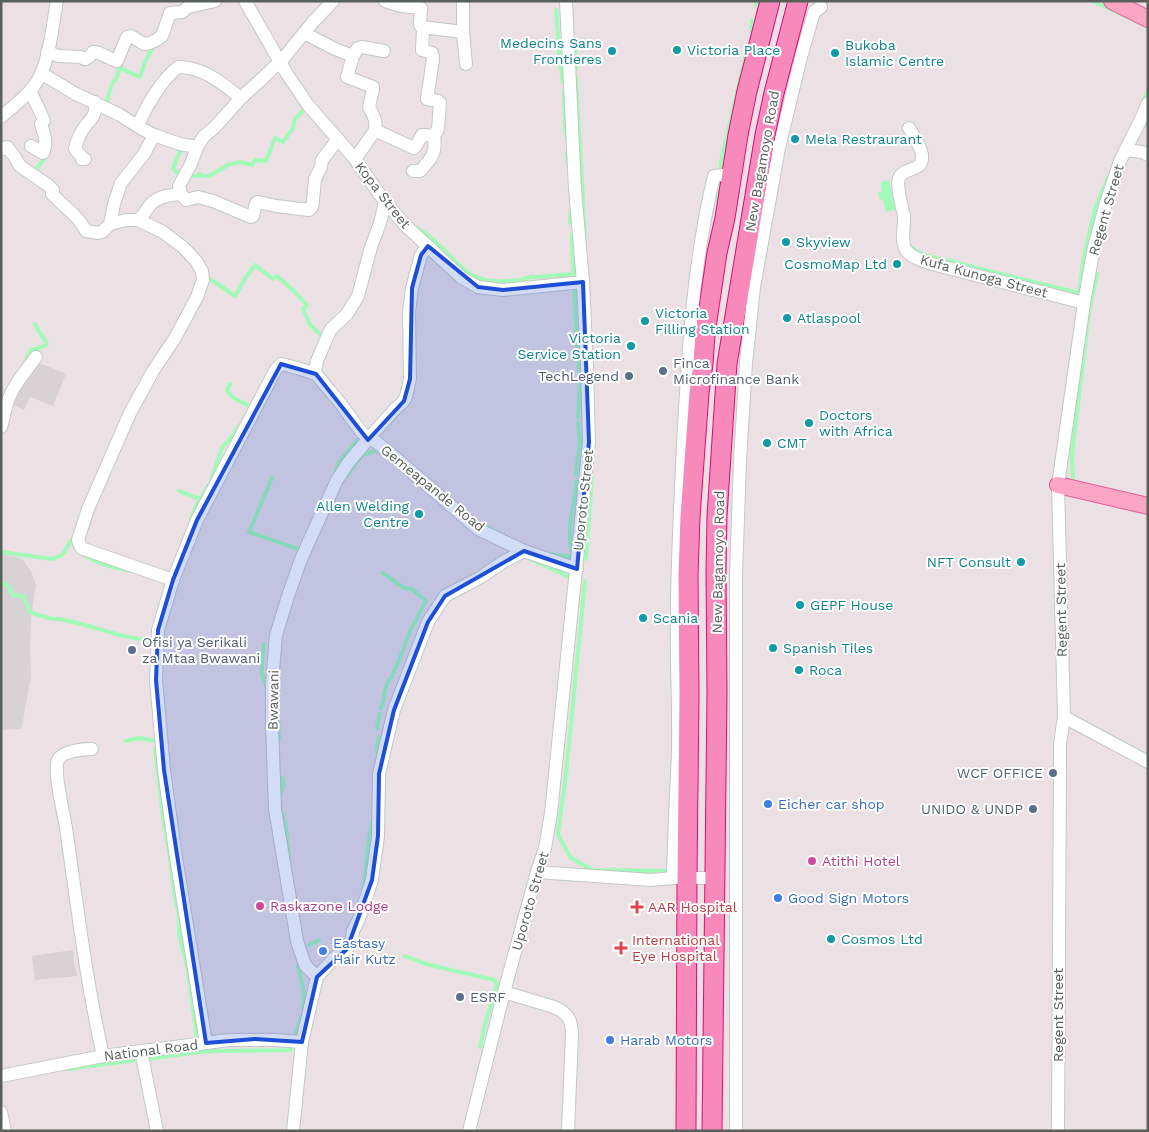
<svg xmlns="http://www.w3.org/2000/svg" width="1149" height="1132" font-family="'Work Sans',sans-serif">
  <rect width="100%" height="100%" fill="#ebe0e4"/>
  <g fill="#d9d2d5">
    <polygon points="30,359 66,374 53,406 30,397 24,410 11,404"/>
    <polygon points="1,554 16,557 22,559 31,571 36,585 31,618 30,650 31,676 23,721 21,729 1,730"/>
    <polygon points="73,950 74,958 73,959 77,976 35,980 32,956"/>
  </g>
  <polygon fill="#a0fbb6" points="889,180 895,210 886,212 883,199 880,200 878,193 882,192 881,182"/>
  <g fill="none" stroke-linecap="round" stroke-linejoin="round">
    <g stroke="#a0fbb6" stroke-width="4">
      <polyline points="1093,1 1148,27"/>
      <polyline points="756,5 757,1"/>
      <polyline points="556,10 560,64 562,75 562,82"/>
      <polyline points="751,31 752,20"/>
      <polyline points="575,51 576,69"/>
      <polyline points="576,77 585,237"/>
      <polyline points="564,90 565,130 567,139"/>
      <polyline points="1144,100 1148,92"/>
      <polyline points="106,104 111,87 113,82 116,80 120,67 124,70 140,77 145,62 154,45"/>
      <polyline points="568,164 567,154 568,149"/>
      <polyline points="35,173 35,171 47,155"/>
      <polyline points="180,175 180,173 176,172 173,168 182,146"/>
      <polyline points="187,176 197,176 200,174 202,176 209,176 230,164 240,162 252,165 255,160 266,161 275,138 283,142 293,128 295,119 306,107"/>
      <polyline points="716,201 720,181 721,161 748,46"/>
      <polyline points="570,223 571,211"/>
      <path d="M414,226c8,5 15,10 22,16 19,17 29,36 56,39 9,1 19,0 28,-1 5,-1 9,-4 15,-3l39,-3"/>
      <polyline points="572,234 572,245 574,277"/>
      <path d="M911,247c9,9 27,11 40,14 42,12 85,21 128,32l5,-37 11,-47 13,-32"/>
      <path d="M207,277l28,19 11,-19 9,-12 18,14 4,-3 17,15 13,14 -4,4c2,5 6,10 6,15l12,11 4,1"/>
      <polyline points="574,286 577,346"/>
      <polyline points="578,353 580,381 578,418"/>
      <path d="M25,362l6,-12 11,-3 5,-3c-2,-6 -7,-9 -9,-14 -1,-2 -2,-4 -3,-6"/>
      <polyline points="230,384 227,390 232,397 249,406 249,409"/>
      <polyline points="335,473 339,462 361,436"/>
      <polyline points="576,474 580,441 578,423"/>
      <polyline points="346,477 362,455 382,449"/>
      <polyline points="272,478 249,532 295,548 299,551 298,555"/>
      <polyline points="1074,484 1073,484 1072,454 1089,312 1097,274"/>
      <polyline points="179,491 200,499"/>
      <polyline points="191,519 197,504 211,482 214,470 223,446 229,440 241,424"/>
      <polyline points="487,527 501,534"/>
      <polyline points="1,552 52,559 60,556 64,553 74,535"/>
      <path d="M83,554c13,10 30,13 46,17"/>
      <path d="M550,554l23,3c-2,-9 -4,-19 -3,-28 1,-17 6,-32 6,-48"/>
      <polyline points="530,559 569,577"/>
      <polyline points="586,559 592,476"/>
      <polyline points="383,573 404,588 412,589 426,601 410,631 400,658 391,678"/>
      <polyline points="585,581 566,774 558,834 570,857 592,870 668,871"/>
      <polyline points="1,583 7,585 13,595 23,596 30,612 32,613 52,619 59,619 85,625 123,636 156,642"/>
      <path d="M264,644c-1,9 -4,26 -1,34 1,3 3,5 3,8"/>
      <path d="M381,709c3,-10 3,-20 8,-29"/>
      <polyline points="278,717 279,739"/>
      <polyline points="377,728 380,714"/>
      <polyline points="126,741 139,738 160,742 158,744 155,749 163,816 171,865 174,892 179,915 179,933 188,971 199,1052"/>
      <polyline points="378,757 377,746 379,737"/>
      <path d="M278,775l1,3h3l1,1c0,6 1,12 -4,16l1,3"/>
      <polyline points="282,812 286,828 289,857"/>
      <path d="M363,890c4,-24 4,-48 10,-72"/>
      <polyline points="309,945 319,940"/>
      <polyline points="405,956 426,964 494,980 497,983 485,1025 480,1047"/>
      <path d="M298,967c3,13 8,27 5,41"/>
      <polyline points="295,1036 302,1015"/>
      <polyline points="147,1059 199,1052 220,1051 291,1050 291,1049"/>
      <polyline points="68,1069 136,1060"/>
    </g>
    <defs>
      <g id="minor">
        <polyline points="245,1 287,74 308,105 355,159 385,202 405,225 462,278 478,287 503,290 583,282"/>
        <polyline points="333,1 313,22 282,60 241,98 214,128 204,136 197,147 191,164 179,186 181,194 186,200 198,197 213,201 251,217 253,216 256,203 258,202 276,206 309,210 312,207 313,200 315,179 321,167 322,160 338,139"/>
        <polyline points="385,1 401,6 421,8 420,25 423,30 422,50 432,53 433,59 427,99 438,101 440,103 438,129 434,136"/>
        <polyline points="422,27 463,32 466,64"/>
        <polyline points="463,32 463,1"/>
        <polyline points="304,33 335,49 353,56 358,48 362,47 384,51"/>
        <path d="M47,52l12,4 21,1 5,2 5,-3 3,-4c9,0 15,7 24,9l10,-24 4,-1 13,8 6,-1 6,-3 6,-4 8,-23 12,-1 6,-5 27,-6"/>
        <path d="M353,56l-6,21 26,10v2l-4,18c4,8 9,15 5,25l-19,27"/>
        <polyline points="41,73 74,93 120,115 142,129 154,135 180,144 197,147"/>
        <path d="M30,91c2,4 14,28 14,30 -1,1 -2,2 -3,3 3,10 7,20 2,29l-12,-7"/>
        <path d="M1,117c15,-13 32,-25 40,-43 9,-19 12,-52 16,-73"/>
        <path d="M138,126c7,-18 24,-47 40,-59 25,0 44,16 63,31"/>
        <path d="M909,128c4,7 13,20 13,28 1,17 -18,10 -23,22 -3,7 3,29 5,38 1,10 -4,24 2,34 5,8 18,11 26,14l152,39"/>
        <path d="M376,129l3,3 35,16 2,-2 6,-11h4l8,1c3,17 -3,23 -14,35h-7"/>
        <path d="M1,147l3,2 3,-2 7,9 6,10 29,20 4,4 -1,4c12,13 26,21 34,37l12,2 4,-1 8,-8 4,-20 7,-21 23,-29 10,-19"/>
        <polyline points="1126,150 1142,152 1148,155"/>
        <path d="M85,159h-3l-1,-3 -6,-7c2,-10 5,-17 12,-25 2,-3 6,-6 7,-10 2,-3 1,-8 1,-12"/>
        <polyline points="385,202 380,223 371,247 358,296 347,314 331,329 328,335 317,361 315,370 316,374 341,404 362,433 370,437 397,459 478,529 524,551 577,569"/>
        <path d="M138,220c6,-4 8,-11 13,-16 8,-8 19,-9 30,-10"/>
        <polyline points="110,224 126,220 138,220 163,232 184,248 196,261 202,271 203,280 197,297 175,338 153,371 130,413 88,509 78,540 81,548 173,580"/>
        <path d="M1,427c3,-8 3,-15 6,-23 5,-18 19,-33 29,-47"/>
        <polyline points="1064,717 1148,762"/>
        <path d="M92,749c-9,0 -30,2 -34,11 -5,12 6,54 8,68 11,76 20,153 37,228"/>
        <polyline points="537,872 651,880 673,878 714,878"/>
        <path d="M673,878c1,-42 3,-83 5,-125 1,-46 -2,-93 -1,-140 0,-49 3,-98 5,-147 5,-97 9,-195 32,-290l17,-2"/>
        <polyline points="317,977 305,965 297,941 275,809 272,724 272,683 276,635 289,593 300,562 310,539 337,480 348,463 370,437 395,409 403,402 406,397 410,379 409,312 412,288 421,255 428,246"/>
        <path d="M504,992l50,15c14,6 18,13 18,28l-4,96"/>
        <polyline points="206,1043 175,851 164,770 156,680 158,630 173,580 197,520 276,369 281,364 294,367 316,374"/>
        <polyline points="141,1051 157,1131"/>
        <polyline points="1,1076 103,1056 229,1040 275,1040 302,1042"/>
        <polyline points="1,1112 5,1131"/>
        <polyline points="293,1131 302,1042 317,977 334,958 347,949 352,939 353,931 359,919 372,880 378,836 379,774 394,710 428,622 445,596 481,577 503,562 524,551"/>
        <polyline points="469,1131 504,992 537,872 545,848 551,813 589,442 587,367 583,282 575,189 566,1"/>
        <polyline points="736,1131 736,576 740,460 746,363 754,287 779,148 801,57 814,12 821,7"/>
        <polyline points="1058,1131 1060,767 1060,744 1064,717 1058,485 1084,303 1094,247 1106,203 1120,161 1141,119 1148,103"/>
      </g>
      <g id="major">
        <polyline points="1112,1 1148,19"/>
        <polyline points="1058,485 1148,506"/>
      </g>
      <g id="highway">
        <polyline points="686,1131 687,878 689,696 688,575 690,517 699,393 703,364 705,334 717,253 725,218 738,135 747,91 770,1"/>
        <polyline points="712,1131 717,693 716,573 717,516 727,364 765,135 774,93 798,1"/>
      </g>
    </defs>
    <use href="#minor" stroke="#c2c8c5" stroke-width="14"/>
    <use href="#major" stroke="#ea5a9e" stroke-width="18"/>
    <use href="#highway" stroke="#e00a77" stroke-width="21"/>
    <use href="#minor" stroke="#fff" stroke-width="12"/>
    <use href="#major" stroke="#fba5c4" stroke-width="16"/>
    <use href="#highway" stroke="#f78abb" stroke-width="19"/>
  </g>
  <path fill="#1d4ed8" fill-opacity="0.2" stroke="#1d4ed8" stroke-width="4" stroke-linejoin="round" d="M428,246l50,41 25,3 80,-8 6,160 -12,127 -53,-18 -79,45 -17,26 -34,88 -15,64 -1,62 -6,44 -25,69 -30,28 -15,65 -47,-3 -49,4 -42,-273 -8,-90 2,-50 15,-50 24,-60 84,-156 35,10 52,66 36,-39 6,-22 2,-91 9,-33z"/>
  <g fill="#0f9aa8" stroke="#fff" stroke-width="2">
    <circle cx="677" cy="50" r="5"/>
    <circle cx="612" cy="51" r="5"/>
    <circle cx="835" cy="53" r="5"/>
    <circle cx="795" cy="139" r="5"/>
    <circle cx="786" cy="242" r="5"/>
    <circle cx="897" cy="264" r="5"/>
    <circle cx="787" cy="318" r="5"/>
    <circle cx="645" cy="321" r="5"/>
    <circle cx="631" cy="346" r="5"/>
    <circle cx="809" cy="423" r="5"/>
    <circle cx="767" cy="443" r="5"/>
    <circle cx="419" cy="514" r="5"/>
    <circle cx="1021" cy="562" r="5"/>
    <circle cx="800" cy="605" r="5"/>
    <circle cx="643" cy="618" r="5"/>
    <circle cx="773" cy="648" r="5"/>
    <circle cx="799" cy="670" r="5"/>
    <circle cx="831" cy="939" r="5"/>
  </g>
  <g fill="#5c6f8a" stroke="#fff" stroke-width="2">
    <circle cx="663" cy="371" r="5"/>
    <circle cx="629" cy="376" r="5"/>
    <circle cx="132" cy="650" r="5"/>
    <circle cx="1053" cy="773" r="5"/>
    <circle cx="1033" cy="809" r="5"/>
    <circle cx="460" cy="997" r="5"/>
  </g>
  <g fill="#3f7fe0" stroke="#fff" stroke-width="2">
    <circle cx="768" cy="804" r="5"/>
    <circle cx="778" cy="898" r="5"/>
    <circle cx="323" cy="951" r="5"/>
    <circle cx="610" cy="1040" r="5"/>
  </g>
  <g fill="#d1479c" stroke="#fff" stroke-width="2">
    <circle cx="812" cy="861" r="5"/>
    <circle cx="260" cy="906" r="5"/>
  </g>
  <g fill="#e0444e" stroke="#fff" stroke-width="2">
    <path d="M634.5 899.5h5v5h5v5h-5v5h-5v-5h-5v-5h5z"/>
    <path d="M618.5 940.5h5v5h5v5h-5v5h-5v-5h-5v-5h5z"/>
  </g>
  <g text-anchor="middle" stroke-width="4" stroke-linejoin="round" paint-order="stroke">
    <g font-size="14" fill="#0d838f" stroke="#fff" text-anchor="start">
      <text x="602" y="48" text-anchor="end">Medecins Sans<tspan x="602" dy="16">Frontieres</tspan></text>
      <text x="845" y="50">Bukoba<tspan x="845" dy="16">Islamic Centre</tspan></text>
      <text x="687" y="55">Victoria Place</text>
      <text x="805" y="144">Mela Restraurant</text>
      <text x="796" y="247">Skyview</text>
      <text x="887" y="269" text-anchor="end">CosmoMap Ltd</text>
      <text x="655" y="318">Victoria<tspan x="655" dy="16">Filling Station</tspan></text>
      <text x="797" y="323">Atlaspool</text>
      <text x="621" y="343" text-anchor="end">Victoria<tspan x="621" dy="16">Service Station</tspan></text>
      <text x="819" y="420">Doctors<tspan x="819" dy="16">with Africa</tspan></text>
      <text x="777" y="448">CMT</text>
      <text x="409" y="511" text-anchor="end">Allen Welding<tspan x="409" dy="16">Centre</tspan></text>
      <text x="1011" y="567" text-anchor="end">NFT Consult</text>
      <text x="810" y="610">GEPF House</text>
      <text x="653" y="623">Scania</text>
      <text x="783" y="653">Spanish Tiles</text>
      <text x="809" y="675">Roca</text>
      <text x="841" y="944">Cosmos Ltd</text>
    </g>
    <g font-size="14" fill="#59605b" stroke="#fff">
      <text transform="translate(762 161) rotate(-80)" y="5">New Bagamoyo Road</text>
      <text transform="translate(383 195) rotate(52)" y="5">Kopa Street</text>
      <text transform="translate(1106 210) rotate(-74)" y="5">Regent Street</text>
      <text transform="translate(984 276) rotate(15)" y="5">Kufa Kunoga Street</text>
      <text transform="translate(433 488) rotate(39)" y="5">Gemeapande Road</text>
      <text transform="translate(583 500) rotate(-84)" y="5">Uporoto Street</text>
      <text transform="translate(718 562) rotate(-89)" y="5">New Bagamoyo Road</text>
      <text transform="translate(1061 610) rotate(-91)" y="5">Regent Street</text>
      <text transform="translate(273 700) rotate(-89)" y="5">Bwawani</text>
      <text transform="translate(530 901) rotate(-74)" y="5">Uporoto Street</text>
      <text transform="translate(1058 1015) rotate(-90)" y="5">Regent Street</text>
      <text transform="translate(151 1050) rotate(-7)" y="5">National Road</text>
    </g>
    <g font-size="14" fill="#4e5e75" stroke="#fff" text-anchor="start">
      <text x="673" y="368">Finca<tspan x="673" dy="16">Microfinance Bank</tspan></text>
      <text x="619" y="381" text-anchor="end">TechLegend</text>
      <text x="142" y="647">Ofisi ya Serikali<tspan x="142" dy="16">za Mtaa Bwawani</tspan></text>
      <text x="1043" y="778" text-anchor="end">WCF OFFICE</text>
      <text x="1023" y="814" text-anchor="end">UNIDO &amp; UNDP</text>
      <text x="470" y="1002">ESRF</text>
    </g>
    <g font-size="14" fill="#366cbe" stroke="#fff" text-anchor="start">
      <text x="778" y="809">Eicher car shop</text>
      <text x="788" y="903">Good Sign Motors</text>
      <text x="333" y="948">Eastasy<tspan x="333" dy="16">Hair Kutz</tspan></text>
      <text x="620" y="1045">Harab Motors</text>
    </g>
    <g font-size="14" fill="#b23c85" stroke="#fff" text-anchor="start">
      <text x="822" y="866">Atithi Hotel</text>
      <text x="270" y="911">Raskazone Lodge</text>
    </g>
    <g font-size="14" fill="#be3a42" stroke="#fff" text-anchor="start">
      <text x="648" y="912">AAR Hospital</text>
      <text x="632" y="945">International<tspan x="632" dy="16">Eye Hospital</tspan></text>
    </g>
  </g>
  <rect width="1149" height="1132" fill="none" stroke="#59605b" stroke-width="5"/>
</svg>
